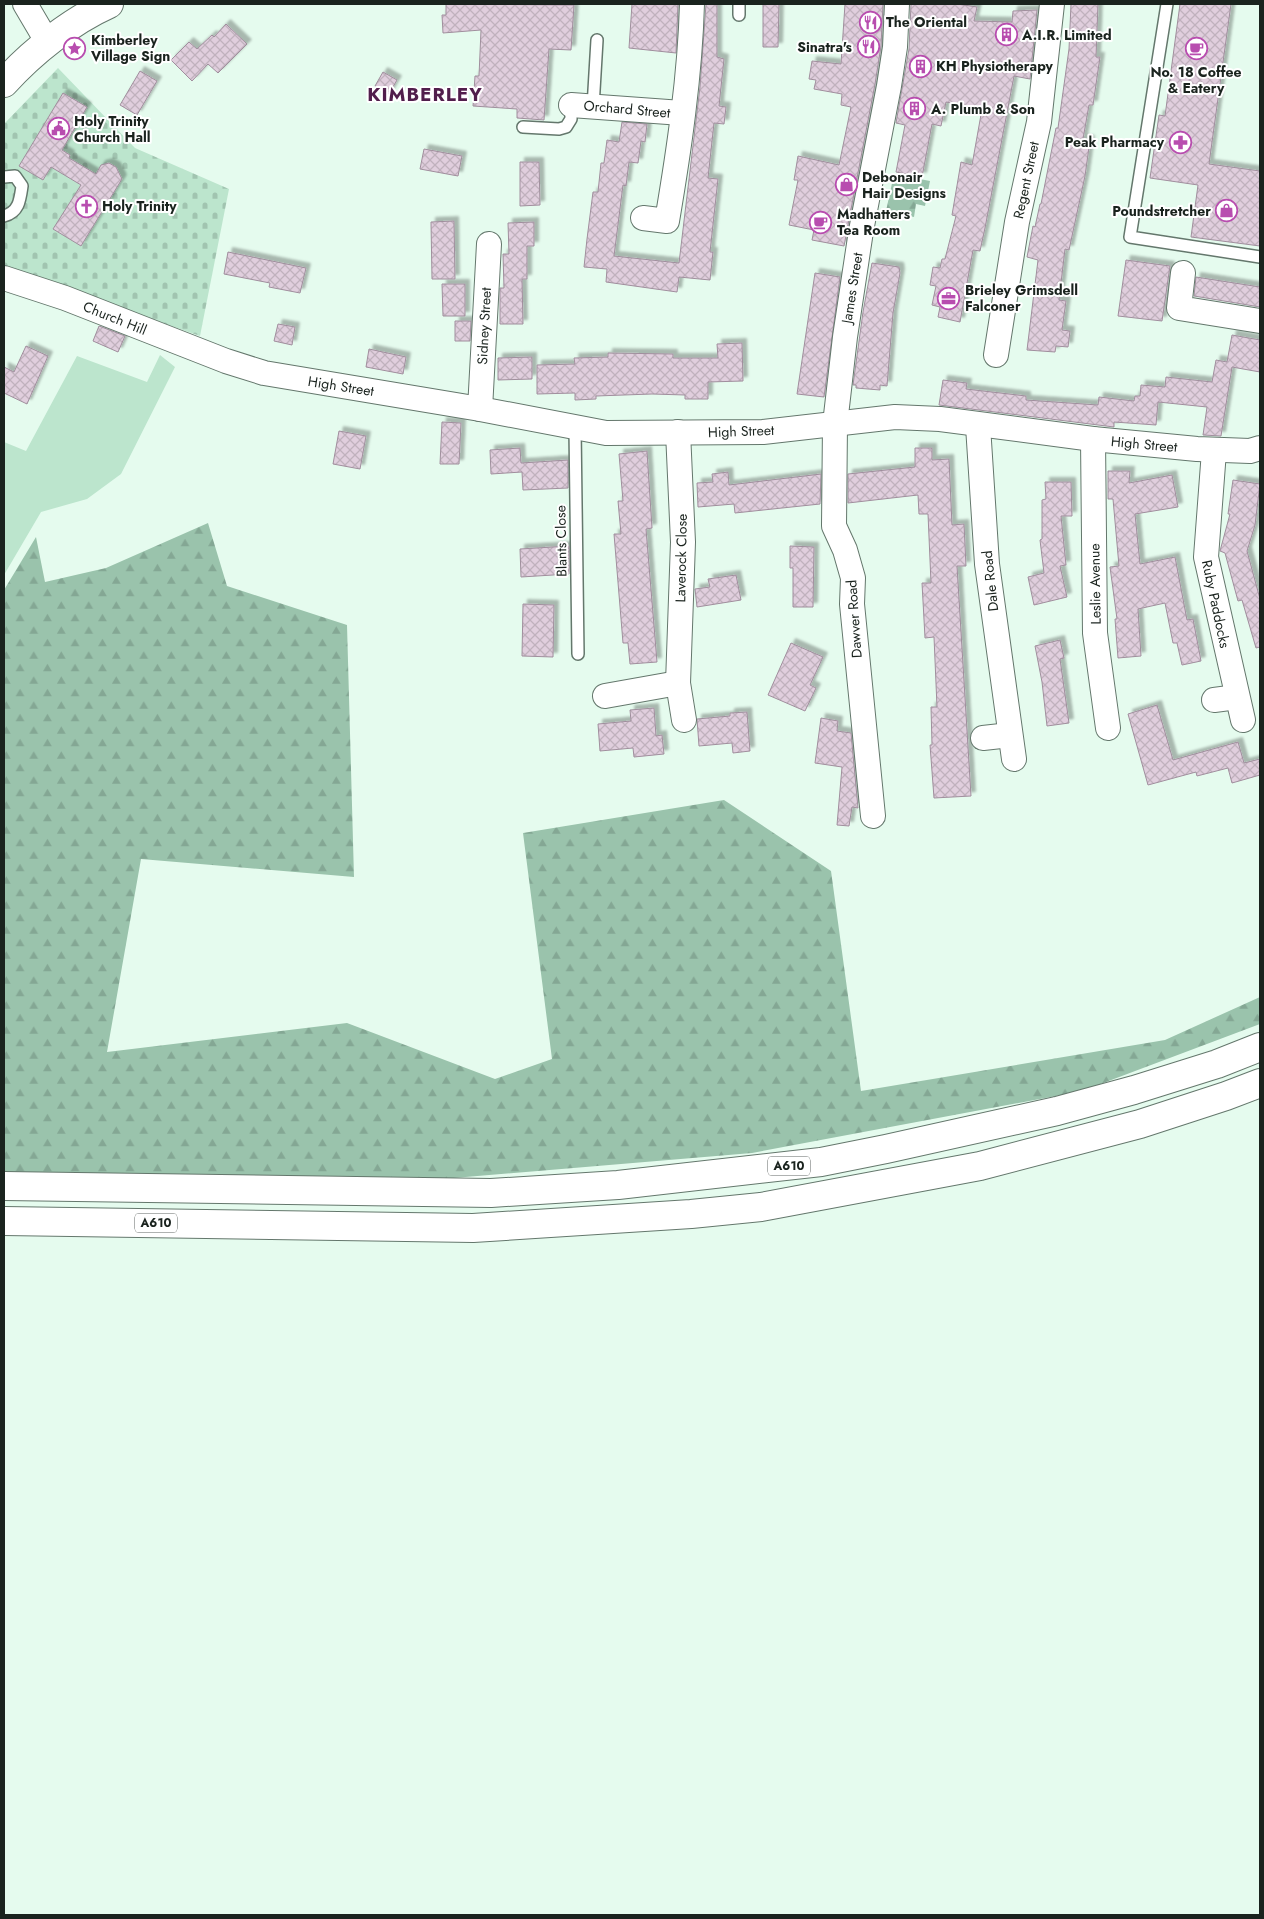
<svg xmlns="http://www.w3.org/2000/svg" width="1264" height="1919" font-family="Jost,sans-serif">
  <defs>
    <pattern id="forest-firs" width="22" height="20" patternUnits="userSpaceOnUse" patternTransform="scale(1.25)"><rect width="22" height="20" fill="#9ac3ac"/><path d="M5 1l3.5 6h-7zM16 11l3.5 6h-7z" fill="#84a794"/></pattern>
    <pattern id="cemetery-stones" width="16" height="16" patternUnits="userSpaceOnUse" patternTransform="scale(1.25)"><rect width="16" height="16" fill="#bce5cd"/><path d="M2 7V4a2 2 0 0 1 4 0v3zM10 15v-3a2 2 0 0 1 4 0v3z" fill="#a1c4b0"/></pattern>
    <pattern id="building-cross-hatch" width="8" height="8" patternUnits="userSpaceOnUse" patternTransform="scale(1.25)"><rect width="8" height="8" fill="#e0cedd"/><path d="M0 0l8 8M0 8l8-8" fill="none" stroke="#c0b1bd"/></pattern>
    <filter id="shadow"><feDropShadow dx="4.5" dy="-4.5" stdDeviation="1" flood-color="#0004"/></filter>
  </defs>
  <rect width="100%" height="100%" fill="#e5fbee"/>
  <polygon fill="#bce5cd" points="160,355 175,367 121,474 87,499 41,512 4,575 4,442 26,451 77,356 147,382"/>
  <g fill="url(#forest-firs)">
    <polygon points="894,174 930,181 925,206 916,204 914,217 886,211"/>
    <polygon points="208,523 227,586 347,625 354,877 141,859 107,1052 347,1023 495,1079 552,1059 523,833 724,800 831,871 861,1091 1165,1040 1260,997 1260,1024 1082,1091 752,1153 430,1180 4,1173 4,590 36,537 45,582 106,568"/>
  </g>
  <polygon fill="url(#cemetery-stones)" points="58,68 135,148 229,189 200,336 4,267 4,124"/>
  <g fill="url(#building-cross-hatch)" stroke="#a08e9d" filter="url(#shadow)">
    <polygon points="446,4 574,5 571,50 549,49 544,120 517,118 517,109 473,106 475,76 479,76 481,30 443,33 442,15 446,15"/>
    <polygon points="632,4 678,4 676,53 629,48"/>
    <polygon points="706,4 717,4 717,57 724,59 719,106 726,107 724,124 714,123 708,178 718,179 710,252 713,252 710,280 679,277 677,292 606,282 607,269 584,267 587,239 593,192 598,192 601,163 604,163 607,140 619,142 622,122 647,124 645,142 641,141 638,163 629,162 626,186 623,185 614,256 679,263 700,87"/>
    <polygon points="763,4 779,4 778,47 763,47"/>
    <polygon points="845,4 883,4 881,46 875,84 844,246 812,240 814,230 789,225 798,180 794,180 798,156 839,165 851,107 841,105 842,94 814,89 816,80 809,79 812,61 841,64"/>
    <polygon points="911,4 957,4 977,7 974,21 1012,22 1013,11 1037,10 1030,79 1014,76 985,228 980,251 973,250 960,322 938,317 940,307 932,305 936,286 930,285 933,267 940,268 942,259 945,259 956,216 952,215 961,162 972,165 982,109 946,102 941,126 932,124 922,177 896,172 905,125 896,123 909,49"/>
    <polygon points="1071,4 1098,4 1096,57 1100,57 1093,105 1089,105 1083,139 1090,140 1085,176 1069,250 1065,249 1059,300 1066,301 1062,330 1070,331 1068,347 1056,346 1055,352 1027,350 1038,260 1027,257 1033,226 1035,227 1040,204 1041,204 1056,128 1058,128 1069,49"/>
    <polygon points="1180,4 1231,4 1209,164 1260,171 1260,246 1191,237 1198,185 1150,178 1159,115 1165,116"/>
    <polygon points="226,24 247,44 218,73 208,64 192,81 171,60 189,42 197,49 212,35 214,37"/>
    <polygon points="140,71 157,81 137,115 120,105"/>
    <polygon points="383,72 397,80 389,94 375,86"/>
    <polygon points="63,93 87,107 62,150 70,155 69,158 96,174 101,165 109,163 116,167 122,179 81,246 53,229 81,185 51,167 43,180 19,166"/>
    <polygon points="424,149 462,156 458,176 420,169"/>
    <polygon points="520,162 539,162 540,205 520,206"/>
    <polygon points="454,221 455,279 432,279 431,222"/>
    <polygon points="534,222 534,246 527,246 527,279 522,279 523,324 500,324 500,288 504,288 503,254 509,254 508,223"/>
    <polygon points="228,252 306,268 300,293 269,287 270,283 224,274"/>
    <polygon points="1126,260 1170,266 1162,321 1118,316"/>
    <polygon points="872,263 899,267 900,273 893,313 887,386 880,385 880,390 856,388 856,385 853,385 863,312"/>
    <polygon points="815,273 840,277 824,397 797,394"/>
    <polygon points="1196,277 1260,287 1260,307 1194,296"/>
    <polygon points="442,284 465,284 465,316 443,316"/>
    <polygon points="455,321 471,321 470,341 455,341"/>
    <polygon points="278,324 295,327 292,345 274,341"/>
    <polygon points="99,326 125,336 118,352 93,341"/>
    <polygon points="1232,335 1260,340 1260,372 1232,367 1221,436 1203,435 1207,407 1158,402 1156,425 1114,422 1114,427 939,405 943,380 967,383 966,389 1026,396 1026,400 1098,405 1099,397 1134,401 1135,396 1140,396 1141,385 1165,387 1166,377 1212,382 1216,360 1227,362"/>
    <polygon points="742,343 743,381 708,382 708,399 685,399 685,395 652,394 596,396 596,399 575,400 575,393 537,394 537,365 575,364 574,358 608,357 608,353 673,354 673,358 718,358 717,344"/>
    <polygon points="26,346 48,356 27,404 4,393 4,367 14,372"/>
    <polygon points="369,349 406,357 403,374 366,367"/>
    <polygon points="532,357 532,379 498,380 498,358"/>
    <polygon points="442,422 461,423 459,464 440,464"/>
    <polygon points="339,431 366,436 360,469 333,464"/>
    <polygon points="520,448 521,463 568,460 568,488 523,490 522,472 491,474 490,450"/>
    <polygon points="915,448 932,448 932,460 949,459 952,525 964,524 966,566 957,566 971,796 934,798 930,745 932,745 931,707 937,707 934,637 925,638 922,583 931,583 928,514 919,514 918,495 848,503 848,474 915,467"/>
    <polygon points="647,451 652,528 646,529 657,662 630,664 628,643 623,643 614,534 621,534 618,501 623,501 619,454"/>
    <polygon points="1108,471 1130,471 1129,483 1172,475 1178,507 1135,514 1140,564 1175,557 1187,620 1193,619 1201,661 1182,665 1177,643 1173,643 1165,603 1138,609 1141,656 1118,658 1115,619 1117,619 1110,567 1119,566 1113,499 1108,499"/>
    <polygon points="728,472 729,485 821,474 820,504 735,513 734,504 698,507 697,483 713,482 712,474"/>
    <polygon points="1233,480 1260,484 1255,525 1247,551 1260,599 1260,647 1256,648 1242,600 1238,601 1225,553 1220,551 1230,514 1228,514"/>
    <polygon points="1045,482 1071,482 1072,516 1061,516 1066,565 1060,566 1067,597 1034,605 1028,577 1044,573 1040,540 1042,539 1042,500 1046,499"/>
    <polygon points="569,546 569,574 521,577 520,549"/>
    <polygon points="790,546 814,547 813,607 793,607 793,568 790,568"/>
    <polygon points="736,575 741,600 697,607 695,589 710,587 708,579"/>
    <polygon points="523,604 554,605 553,657 522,656"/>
    <polygon points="1060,640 1064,658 1060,659 1069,723 1047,726 1042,682 1035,646"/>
    <polygon points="791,643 823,657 810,685 816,688 805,711 768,695"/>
    <polygon points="1157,705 1173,760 1238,742 1244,763 1260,759 1260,775 1232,783 1228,768 1197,776 1196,772 1148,785 1128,714"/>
    <polygon points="654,708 656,736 662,735 664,754 634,757 633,748 600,751 598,724 631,721 630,710"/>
    <polygon points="747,712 750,751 733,753 732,743 699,746 697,719 730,716 730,713"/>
    <polygon points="821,718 838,721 837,731 851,733 858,808 852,807 849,826 837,825 842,767 815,763"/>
  </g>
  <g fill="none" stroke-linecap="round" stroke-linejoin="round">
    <defs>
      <g id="lane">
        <polyline points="1167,4 1130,237 1260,257"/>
        <polyline points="739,15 739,4"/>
        <polyline points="593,107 597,40"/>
        <polyline points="523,127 559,129 566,127 571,119 571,105"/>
        <path d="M4,177l11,-1 7,10c-2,14 -3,26 -18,30"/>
        <polyline points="575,428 578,654"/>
      </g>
      <g id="street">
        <polyline points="25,4 48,43"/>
        <polyline points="571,105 682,113"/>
        <path d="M643,218l24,3c12,-71 23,-145 25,-217"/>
        <polyline points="1183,273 1179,308 1260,321"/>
        <polyline points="4,278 65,298 226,361 264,373 480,409 606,433 763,432 895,417 940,419 1093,439 1197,449 1250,451 1260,448"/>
        <polyline points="996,355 1017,222 1039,122 1052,4"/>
        <polyline points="480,409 489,244"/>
        <polyline points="978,426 987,564 1014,759"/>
        <polyline points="678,432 683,542 678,683 684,720"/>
        <polyline points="1093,439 1095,633 1108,728"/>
        <polyline points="1214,451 1206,557 1243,720"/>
        <polyline points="605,696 678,683"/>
        <polyline points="1214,700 1237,697"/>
        <polyline points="983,738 1010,735"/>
        <polyline points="873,816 852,604 853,578 845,550 834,526 835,424 845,337 861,231 889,86 895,47 897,4"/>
      </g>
      <path id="secondary" d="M4,83c28,-31 67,-62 105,-79"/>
      <g id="highway">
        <polyline points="4,1186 491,1193 618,1185 821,1162 886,1149 1057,1111 1134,1090 1217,1064 1260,1047"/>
        <polyline points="4,1221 473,1228 691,1214 761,1207 980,1166 1140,1124 1226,1096 1260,1083"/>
      </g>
    </defs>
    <use href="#lane" stroke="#64776c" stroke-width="14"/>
    <use href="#street" stroke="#64776c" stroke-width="26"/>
    <use href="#secondary" stroke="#64776c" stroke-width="30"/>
    <use href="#highway" stroke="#64776c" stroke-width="30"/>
    <use href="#lane" stroke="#fff" stroke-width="11"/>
    <use href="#street" stroke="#fff" stroke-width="24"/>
    <use href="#secondary" stroke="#fff" stroke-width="28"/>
    <use href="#highway" stroke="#fff" stroke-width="28"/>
  </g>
  <defs>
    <symbol id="restaurant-ring" viewBox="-11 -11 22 22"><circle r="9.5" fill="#fff" stroke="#b84daf" stroke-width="1.5"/><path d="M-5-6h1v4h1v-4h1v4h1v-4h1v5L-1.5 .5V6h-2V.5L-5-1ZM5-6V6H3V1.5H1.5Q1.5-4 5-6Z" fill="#b84daf"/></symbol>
    <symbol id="building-ring" viewBox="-11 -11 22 22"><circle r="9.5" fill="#fff" stroke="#b84daf" stroke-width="1.5"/><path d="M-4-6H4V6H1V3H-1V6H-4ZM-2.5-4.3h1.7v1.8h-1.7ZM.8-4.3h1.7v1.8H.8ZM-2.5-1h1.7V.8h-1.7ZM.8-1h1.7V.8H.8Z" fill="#b84daf"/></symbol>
    <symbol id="sight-ring" viewBox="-11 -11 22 22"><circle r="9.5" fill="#fff" stroke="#b84daf" stroke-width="1.5"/><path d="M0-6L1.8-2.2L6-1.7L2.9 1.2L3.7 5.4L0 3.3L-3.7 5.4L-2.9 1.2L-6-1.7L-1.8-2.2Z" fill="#b84daf"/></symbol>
    <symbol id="cafe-ring" viewBox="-11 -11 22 22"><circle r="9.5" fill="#fff" stroke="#b84daf" stroke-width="1.5"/><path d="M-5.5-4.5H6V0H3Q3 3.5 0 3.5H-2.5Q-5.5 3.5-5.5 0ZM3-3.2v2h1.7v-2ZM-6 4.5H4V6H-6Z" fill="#b84daf"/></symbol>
    <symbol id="civic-ring" viewBox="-11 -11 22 22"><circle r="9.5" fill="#fff" stroke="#b84daf" stroke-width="1.5"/><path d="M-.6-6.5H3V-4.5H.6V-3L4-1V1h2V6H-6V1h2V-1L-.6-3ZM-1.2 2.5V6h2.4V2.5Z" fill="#b84daf"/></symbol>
    <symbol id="pharmacy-ring" viewBox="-11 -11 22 22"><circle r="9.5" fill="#fff" stroke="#b84daf" stroke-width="1.5"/><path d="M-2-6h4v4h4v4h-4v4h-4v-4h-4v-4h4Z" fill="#b84daf"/></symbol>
    <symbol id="shop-ring" viewBox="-11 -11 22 22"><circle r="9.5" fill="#fff" stroke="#b84daf" stroke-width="1.5"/><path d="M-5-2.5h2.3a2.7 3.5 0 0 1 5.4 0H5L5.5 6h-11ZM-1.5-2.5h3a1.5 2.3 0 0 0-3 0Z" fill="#b84daf"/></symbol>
    <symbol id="church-ring" viewBox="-11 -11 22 22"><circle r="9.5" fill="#fff" stroke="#b84daf" stroke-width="1.5"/><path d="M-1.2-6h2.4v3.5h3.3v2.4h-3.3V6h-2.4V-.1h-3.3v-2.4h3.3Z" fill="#b84daf"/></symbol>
    <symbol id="office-ring" viewBox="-11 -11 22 22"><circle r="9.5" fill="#fff" stroke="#b84daf" stroke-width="1.5"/><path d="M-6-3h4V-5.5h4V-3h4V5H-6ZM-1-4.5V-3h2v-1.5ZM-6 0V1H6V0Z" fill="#b84daf"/></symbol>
  </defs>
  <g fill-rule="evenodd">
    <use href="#restaurant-ring" x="858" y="10" width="25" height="25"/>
    <use href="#building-ring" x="994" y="22" width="25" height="25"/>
    <use href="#restaurant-ring" x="856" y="34" width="25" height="25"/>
    <use href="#sight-ring" x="62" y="36" width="25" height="25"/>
    <use href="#cafe-ring" x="1184" y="36" width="25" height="25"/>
    <use href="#building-ring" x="908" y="54" width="25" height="25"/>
    <use href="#building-ring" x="902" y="96" width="25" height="25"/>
    <use href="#civic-ring" x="46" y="116" width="25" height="25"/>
    <use href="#pharmacy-ring" x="1168" y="130" width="25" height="25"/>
    <use href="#shop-ring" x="834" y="172" width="25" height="25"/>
    <use href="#church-ring" x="74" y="194" width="25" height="25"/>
    <use href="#shop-ring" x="1214" y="198" width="25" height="25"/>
    <use href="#cafe-ring" x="808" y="210" width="25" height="25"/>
    <use href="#office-ring" x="936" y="286" width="25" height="25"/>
  </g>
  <g text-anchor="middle" stroke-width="4" stroke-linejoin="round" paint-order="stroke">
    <g fill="#fff" stroke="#5f6562" stroke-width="1">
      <rect x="768" y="1156.5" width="42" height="19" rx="4"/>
      <rect x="135" y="1213.5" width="42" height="19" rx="4"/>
    </g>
    <g font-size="12" font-weight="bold" fill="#1a231e">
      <text x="789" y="1170">A610</text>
      <text x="156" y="1227">A610</text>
    </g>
    <g font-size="14" font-weight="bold" fill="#1a231e" stroke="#fff" text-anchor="start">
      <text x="886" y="27">The Oriental</text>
      <text x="1022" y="40">A.I.R. Limited</text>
      <text x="91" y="45">Kimberley<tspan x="91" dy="16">Village Sign</tspan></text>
      <text x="852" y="52" text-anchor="end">Sinatra's</text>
      <text x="936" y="71">KH Physiotherapy</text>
      <text x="1196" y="77" text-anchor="middle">No. 18 Coffee<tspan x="1196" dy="16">&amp; Eatery</tspan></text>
      <text x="931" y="114">A. Plumb &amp; Son</text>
      <text x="74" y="126">Holy Trinity<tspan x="74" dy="16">Church Hall</tspan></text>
      <text x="1164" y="147" text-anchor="end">Peak Pharmacy</text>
      <text x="862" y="182">Debonair<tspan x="862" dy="16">Hair Designs</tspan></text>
      <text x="102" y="211">Holy Trinity</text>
      <text x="1211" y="216" text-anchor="end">Poundstretcher</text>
      <text x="837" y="219">Madhatters<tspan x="837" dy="16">Tea Room</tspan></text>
      <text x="965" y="295">Brieley Grimsdell<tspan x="965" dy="16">Falconer</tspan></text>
    </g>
    <g font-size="14" fill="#1a231e" stroke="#fff">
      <text transform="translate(627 109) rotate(5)" y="5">Orchard Street</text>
      <text transform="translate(1026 180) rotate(-78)" y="5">Regent Street</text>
      <text transform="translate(852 288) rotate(-81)" y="5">James Street</text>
      <text transform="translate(115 318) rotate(22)" y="5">Church Hill</text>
      <text transform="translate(484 326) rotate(-87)" y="5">Sidney Street</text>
      <text transform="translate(341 386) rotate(9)" y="5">High Street</text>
      <text transform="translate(741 431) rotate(-2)" y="5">High Street</text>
      <text transform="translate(1144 444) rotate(5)" y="5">High Street</text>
      <text transform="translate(561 541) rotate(-91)" y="5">Blants Close</text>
      <text transform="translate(681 558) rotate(-89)" y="5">Laverock Close</text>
      <text transform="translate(990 581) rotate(-96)" y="5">Dale Road</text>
      <text transform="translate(1095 584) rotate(-91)" y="5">Leslie Avenue</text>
      <text transform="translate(1216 604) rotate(78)" y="5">Ruby Paddocks</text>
      <text transform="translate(854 619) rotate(-94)" y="5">Dawver Road</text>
    </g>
    <g font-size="19" font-weight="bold" letter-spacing="1" fill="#511e4c" stroke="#fff">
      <text x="425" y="101">KIMBERLEY</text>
    </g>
  </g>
  <rect width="1264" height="1919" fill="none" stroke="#1a231e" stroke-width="10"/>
</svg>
